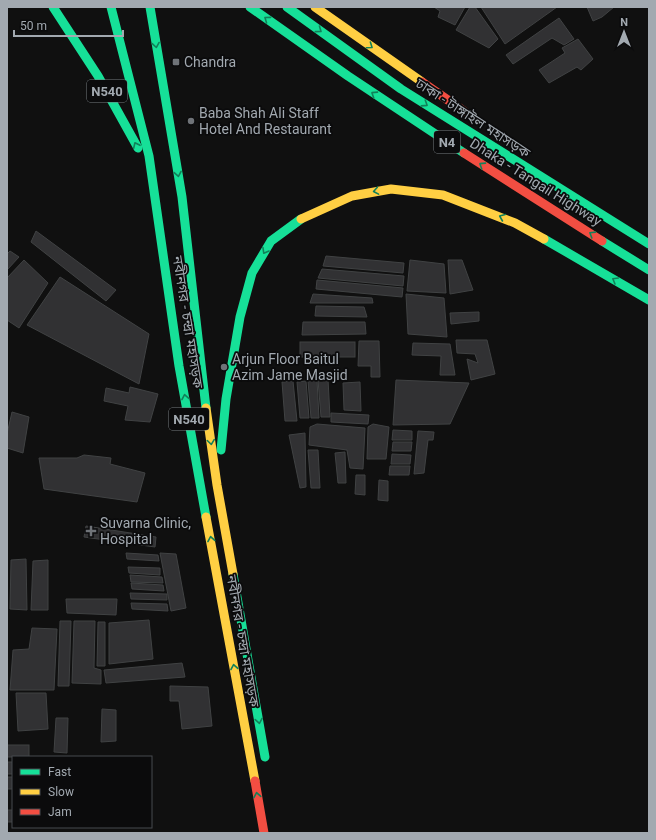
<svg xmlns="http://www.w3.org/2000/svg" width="656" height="840" font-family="Roboto,'Noto Sans Bengali',sans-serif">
  <rect width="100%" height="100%" fill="#101010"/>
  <g fill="#313133" stroke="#404243">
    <polygon points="434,7 465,7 455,25 438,17 440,11"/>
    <polygon points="470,7 475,7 498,39 489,48 456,30"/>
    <polygon points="481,7 557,7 505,44"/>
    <polygon points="587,7 614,7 602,17 593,21"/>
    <polygon points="559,18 574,39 564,45 552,38 513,64 506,55"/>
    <polygon points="578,39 593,59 581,70 577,67 549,83 539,70 565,53 562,48"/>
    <polygon points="36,231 116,290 106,301 31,242"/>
    <polygon points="10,251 19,257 7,270 7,254"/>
    <polygon points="326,256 404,263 403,273 323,266"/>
    <polygon points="24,260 48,283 19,328 7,320 7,278"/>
    <polygon points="410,260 444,264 446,293 407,291"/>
    <polygon points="448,260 462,260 473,290 450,294"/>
    <polygon points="322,269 404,276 403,286 318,278"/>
    <polygon points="60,277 149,334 139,384 27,325"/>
    <polygon points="317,280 403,288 402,297 316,289"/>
    <polygon points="313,294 372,298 373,303 310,303"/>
    <polygon points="406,294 444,298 447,337 408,334"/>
    <polygon points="316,306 364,307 367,317 315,316"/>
    <polygon points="479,312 479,321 451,324 450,313"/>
    <polygon points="303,322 365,322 366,334 302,335"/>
    <polygon points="456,340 487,340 495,374 471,380 467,359 478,363 475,354 457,353"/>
    <polygon points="359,341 379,341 380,377 371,377 371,366 358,366"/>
    <rect x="300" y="342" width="55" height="15"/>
    <polygon points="413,343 450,344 455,375 440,375 441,356 412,355"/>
    <polygon points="328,379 330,417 321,417 318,380"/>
    <polygon points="317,380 319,418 311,418 308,381"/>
    <polygon points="396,380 469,383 450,424 393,425"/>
    <polygon points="293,381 297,421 285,421 282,382"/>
    <polygon points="306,381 309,418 300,418 297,382"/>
    <polygon points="360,382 361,411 344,410 343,383"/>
    <polygon points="130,387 158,394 150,422 125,420 128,406 104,401 106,388 129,393"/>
    <polygon points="12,412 29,417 23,453 7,448 7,434"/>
    <polygon points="331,413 369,415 368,424 331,422"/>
    <polygon points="317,424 365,428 363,469 350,468 347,450 309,445 310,427"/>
    <polygon points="373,424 389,427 386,459 367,459 368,427"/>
    <polygon points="393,430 412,431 412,440 392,440"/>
    <polygon points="418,431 434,432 433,440 428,440 424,473 414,474"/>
    <polygon points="305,433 306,487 300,488 289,435"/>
    <polygon points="393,442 412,442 411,451 392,451"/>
    <polygon points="308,450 318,450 320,488 311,488"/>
    <polygon points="345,452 346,483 338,483 335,453"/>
    <polygon points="392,454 411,455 410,464 391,464"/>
    <polygon points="84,455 111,458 110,464 145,473 137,502 44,489 39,458 77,458"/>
    <polygon points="390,466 410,466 409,475 389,475"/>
    <polygon points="356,475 365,475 365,495 355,494"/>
    <polygon points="379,480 388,481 388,501 378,500"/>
    <polygon points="86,526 156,537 155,547 84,537"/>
    <polygon points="126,553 158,555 159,561 127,559"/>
    <polygon points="160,553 176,554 186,608 171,611"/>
    <polygon points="26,559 27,610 10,609 11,560"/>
    <polygon points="48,560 48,610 31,610 33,561"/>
    <polygon points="128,567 160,568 160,575 129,573"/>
    <polygon points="130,575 162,577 163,583 131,582"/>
    <polygon points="131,583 163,585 164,591 132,589"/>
    <polygon points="130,593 167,594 167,600 131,599"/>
    <polygon points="66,599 117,599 116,615 67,613"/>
    <polygon points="131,603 167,604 168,611 132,609"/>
    <polygon points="149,620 153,659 109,664 109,623"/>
    <polygon points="60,621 71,621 69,686 58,686"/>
    <polygon points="74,621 95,621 94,668 101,670 101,684 72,683"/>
    <polygon points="98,622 105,622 105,666 97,666"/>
    <polygon points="32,628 57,629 54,690 10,690 13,650 29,649"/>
    <polygon points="182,663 185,677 106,683 104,670"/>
    <polygon points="170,686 208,687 212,726 182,729 179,701 170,701"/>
    <polygon points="16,693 46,693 48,729 18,731"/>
    <polygon points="102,709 116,710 116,741 101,742"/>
    <polygon points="56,718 68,718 67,753 54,752"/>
    <rect x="7" y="745" width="22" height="12"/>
    <rect x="7" y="762" width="6" height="12"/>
    <rect x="7" y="777" width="6" height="12"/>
    <rect x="7" y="810" width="6" height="12"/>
  </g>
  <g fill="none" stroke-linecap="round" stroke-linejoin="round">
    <g stroke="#16e098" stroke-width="9">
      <polyline points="53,7 98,76 138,148"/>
      <polyline points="111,7 149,156 179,366 206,517"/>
      <polyline points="150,7 182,197 206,408"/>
      <polyline points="250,7 348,76 464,153"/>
      <polyline points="287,7 401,89 649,244"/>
      <polyline points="544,239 649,300"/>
      <polyline points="602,241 649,270"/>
      <polyline points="221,450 226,399 240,317 252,273 271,241 301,219"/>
      <polyline points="233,574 265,757"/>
    </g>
    <g stroke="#ffcf43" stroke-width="9">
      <polyline points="315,7 422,82"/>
      <polyline points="301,219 352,196 391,189 443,195 515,223 544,239"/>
      <polyline points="206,408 217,485 233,574"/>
      <polyline points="206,517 255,781"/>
    </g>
    <g stroke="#f24e42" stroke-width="9">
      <polyline points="422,82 468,114"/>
      <polyline points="464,153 602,241"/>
      <polyline points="255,781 264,833"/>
    </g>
  </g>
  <defs><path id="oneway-chevron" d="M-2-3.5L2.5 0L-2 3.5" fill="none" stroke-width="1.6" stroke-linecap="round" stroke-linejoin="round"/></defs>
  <g stroke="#118059">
    <use href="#oneway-chevron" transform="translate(267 19) rotate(-144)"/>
    <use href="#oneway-chevron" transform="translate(319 30) rotate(36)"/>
    <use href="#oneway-chevron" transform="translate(156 45) rotate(81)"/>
    <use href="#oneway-chevron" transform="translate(370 46) rotate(35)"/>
    <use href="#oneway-chevron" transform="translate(374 94) rotate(-147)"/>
    <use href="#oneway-chevron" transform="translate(425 104) rotate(33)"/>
    <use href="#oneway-chevron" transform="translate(136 145) rotate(-115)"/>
    <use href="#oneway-chevron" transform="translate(482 165) rotate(-147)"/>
    <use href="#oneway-chevron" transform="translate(178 174) rotate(80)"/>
    <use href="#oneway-chevron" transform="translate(376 191) rotate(170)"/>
    <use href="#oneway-chevron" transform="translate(502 217) rotate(-157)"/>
    <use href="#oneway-chevron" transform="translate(592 234) rotate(-148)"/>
    <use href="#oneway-chevron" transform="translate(265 251) rotate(120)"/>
    <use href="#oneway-chevron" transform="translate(615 280) rotate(-150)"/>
    <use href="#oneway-chevron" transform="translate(185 397) rotate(-100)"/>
    <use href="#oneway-chevron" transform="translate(211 442) rotate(82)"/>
    <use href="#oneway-chevron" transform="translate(211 539) rotate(-100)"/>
    <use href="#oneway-chevron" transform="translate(234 667) rotate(-100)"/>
    <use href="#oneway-chevron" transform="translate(259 721) rotate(80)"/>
    <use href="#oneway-chevron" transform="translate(257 795) rotate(-100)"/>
  </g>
  <g fill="#6f7378" stroke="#0b0b0c" stroke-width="1.5">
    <rect x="172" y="58" width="8" height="8" rx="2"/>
    <circle cx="191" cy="121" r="4"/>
    <circle cx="224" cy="367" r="4"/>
    <path d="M89 525h4v4h4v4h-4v4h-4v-4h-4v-4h4z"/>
  </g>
  <g text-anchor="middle" stroke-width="3.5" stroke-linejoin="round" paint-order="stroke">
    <g fill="#0b0b0c" stroke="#757a7f" stroke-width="1">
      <rect x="87" y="80" width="40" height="22" rx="3"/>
      <rect x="434" y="131" width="26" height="22" rx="3"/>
      <rect x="169" y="408" width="40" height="22" rx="3"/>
    </g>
    <g font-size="13" font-weight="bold" fill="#a2a9b0">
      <text x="107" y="96">N540</text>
      <text x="447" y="147">N4</text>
      <text x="189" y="424">N540</text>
    </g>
    <g font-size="14" fill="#a2a9b0" stroke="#0b0b0c" text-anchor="start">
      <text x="184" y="67">Chandra</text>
      <text x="199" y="118">Baba Shah Ali Staff<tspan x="199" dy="16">Hotel And Restaurant</tspan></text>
      <text x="232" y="364">Arjun Floor Baitul<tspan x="232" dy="16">Azim Jame Masjid</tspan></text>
      <text x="100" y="528">Suvarna Clinic,<tspan x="100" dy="16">Hospital</tspan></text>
    </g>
    <g font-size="14" fill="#a2a9b0" stroke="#0b0b0c">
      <text transform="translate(473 118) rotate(33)" y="5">ঢাকা - টাঙ্গাইল মহাসড়ক</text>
      <text transform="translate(536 182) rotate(32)" y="5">Dhaka - Tangail Highway</text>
      <text transform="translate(188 322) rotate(81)" y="5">নবীনগর - চন্দ্রা মহাসড়ক</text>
      <text transform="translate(243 641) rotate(80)" y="5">নবীনগর - চন্দ্রা মহাসড়ক</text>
    </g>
  </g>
  <rect width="656" height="840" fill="none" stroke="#a2a9b0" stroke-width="16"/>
  <rect x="12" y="756" width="140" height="72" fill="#0b0b0c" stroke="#474a4e"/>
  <rect x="20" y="769" width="20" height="6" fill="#16e098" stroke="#474a4e"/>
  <text x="48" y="776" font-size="12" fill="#a2a9b0">Fast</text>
  <rect x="20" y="789" width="20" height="6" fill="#ffcf43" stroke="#474a4e"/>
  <text x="48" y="796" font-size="12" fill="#a2a9b0">Slow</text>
  <rect x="20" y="809" width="20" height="6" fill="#f24e42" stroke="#474a4e"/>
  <text x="48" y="816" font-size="12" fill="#a2a9b0">Jam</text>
  <g transform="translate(624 32)" stroke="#0b0b0c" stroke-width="3" paint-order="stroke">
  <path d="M0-3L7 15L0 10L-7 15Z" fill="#a2a9b0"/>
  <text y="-6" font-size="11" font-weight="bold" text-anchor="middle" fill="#a2a9b0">N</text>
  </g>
  <path d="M14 30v6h109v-6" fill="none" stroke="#a2a9b0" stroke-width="2"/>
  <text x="20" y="30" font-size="12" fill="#a2a9b0" stroke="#0b0b0c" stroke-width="3" paint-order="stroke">50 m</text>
</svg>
